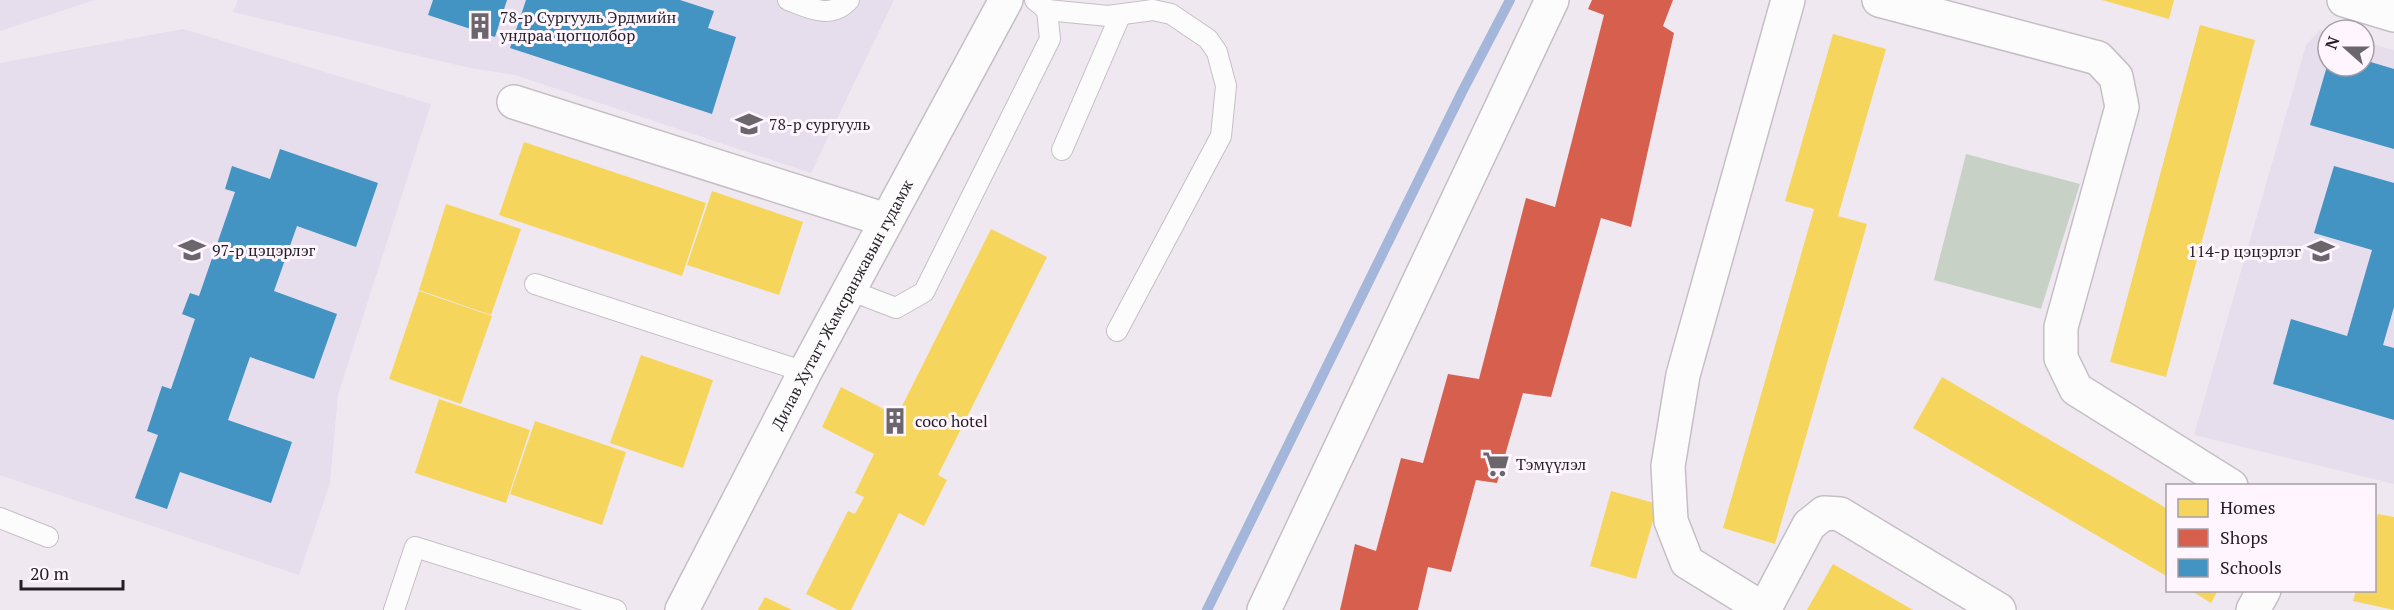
<svg xmlns="http://www.w3.org/2000/svg" width="2394" height="610" font-family="'PT Serif',serif">
  <rect width="100%" height="100%" fill="#f0e8f0"/>
  <g fill="#e6dded">
    <polygon points="0,0 95,0 0,31"/>
    <polygon points="238,0 894,0 811,173 515,75 470,68 233,12"/>
    <polygon points="183,29 431,104 338,395 330,483 299,575 0,475 0,63"/>
    <polygon points="2320,30 2328,32 2328,66 2364,66 2364,42 2394,50 2394,484 2194,435 2306,45"/>
  </g>
  <polygon fill="#c8d1c5" points="1966,154 2080,184 2041,309 1934,280"/>
  <g fill="#f6d55c">
    <polygon points="2102,0 2174,0 2169,19"/>
    <polygon points="2200,25 2255,40 2166,377 2110,362"/>
    <polygon points="1833,34 1886,49 1838,216 1867,224 1775,544 1723,528 1814,209 1785,201"/>
    <polygon points="524,142 706,203 682,276 499,215"/>
    <polygon points="712,191 803,222 779,295 687,265"/>
    <polygon points="446,204 521,229 491,315 419,290"/>
    <polygon points="991,229 1047,257 938,475 947,480 924,526 899,513 851,610 838,610 806,594 848,511 855,514 864,497 855,493 874,454 822,427 841,387 897,416"/>
    <polygon points="419,291 492,316 461,404 389,379"/>
    <polygon points="641,355 713,380 683,468 610,443"/>
    <polygon points="1942,377 2168,509 2168,577 1913,428"/>
    <polygon points="439,399 530,430 506,503 415,473"/>
    <polygon points="535,421 626,452 602,525 510,494"/>
    <polygon points="1611,491 1658,504 1636,579 1590,566"/>
    <polygon points="2378,514 2394,517 2394,610 2353,601 2356,590 2374,590 2374,526"/>
    <polygon points="1833,564 1913,610 1807,610"/>
    <polygon points="2190,590 2218,590 2211,603"/>
    <polygon points="765,597 792,610 758,610"/>
  </g>
  <polygon fill="#d6604d" points="1592,0 1673,0 1663,26 1674,33 1631,227 1601,218 1551,397 1523,393 1497,483 1476,480 1451,572 1428,567 1418,610 1340,610 1355,544 1376,551 1401,458 1423,463 1448,374 1479,379 1526,198 1555,207 1604,15 1588,9"/>
  <g fill="#4393c3">
    <polygon points="433,0 507,0 495,37 428,15"/>
    <polygon points="526,0 680,0 714,11 708,28 736,37 712,114 510,48"/>
    <polygon points="2364,60 2394,69 2394,149 2310,125 2327,66 2364,66"/>
    <polygon points="280,149 378,183 356,247 297,226 274,291 337,314 314,379 250,357 228,420 292,442 271,503 180,472 167,509 135,498 158,435 147,431 162,386 171,389 195,319 182,314 190,293 199,296 235,192 225,189 232,166 270,179"/>
    <polygon points="2334,166 2394,183 2394,307 2383,345 2394,348 2394,420 2273,384 2291,319 2347,336 2372,250 2314,233"/>
  </g>
  <g fill="none" stroke-linecap="round" stroke-linejoin="round">
    <polyline stroke="#a4b7db" stroke-width="10" points="1207,610 1462,92 1510,0"/>
    <defs>
      <g id="service">
        <path d="M788,0c21,8 43,20 61,0"/>
        <polyline points="1047,10 1108,16 1153,10 1171,14 1208,39 1217,52 1226,86 1221,136 1117,331"/>
        <polyline points="1062,150 1120,16"/>
        <polyline points="535,284 805,372"/>
        <polyline points="849,290 896,308 924,292 1050,39 1047,10 1035,0"/>
        <polyline points="0,518 48,537"/>
        <polyline points="394,610 415,547 616,610"/>
      </g>
      <g id="minor">
        <polyline points="1879,0 2098,58 2116,77 2122,107 2061,327 2061,358 2076,389 2231,486"/>
        <polyline points="2344,0 2394,15"/>
        <polyline points="514,102 886,220"/>
        <polyline points="1264,610 1552,0"/>
        <polyline points="1764,610 1809,525 1824,513 1840,514 1999,610"/>
        <polyline points="1765,610 1687,562 1671,521 1668,466 1683,375 1788,0"/>
        <polyline points="2253,610 2264,590"/>
      </g>
      <g id="secondary">
        <path id="s1" d="M682,610l123,-238 201,-372"/>
      </g>
    </defs>
    <use href="#service" stroke="#c5bfc5" stroke-width="22"/>
    <use href="#minor" stroke="#c5bfc5" stroke-width="36"/>
    <use href="#secondary" stroke="#c5bfc5" stroke-width="36"/>
    <use href="#service" stroke="#fdfcfd" stroke-width="20"/>
    <use href="#minor" stroke="#fdfcfd" stroke-width="33"/>
    <use href="#secondary" stroke="#fdfcfd" stroke-width="33"/>
  </g>
  <defs>
    <symbol id="building-bare" viewBox="-9 -9 18 18"><path d="M-4-6H4V6H1V3H-1V6H-4ZM-2.5-4.3h1.7v1.8h-1.7ZM.8-4.3h1.7v1.8H.8ZM-2.5-1h1.7V.8h-1.7ZM.8-1h1.7V.8H.8Z" fill="#6b656c" stroke="#fef5fe" stroke-width="2.5" paint-order="stroke"/></symbol>
    <symbol id="school-bare" viewBox="-9 -9 18 18"><path d="M0-5L7-2L0 1L-7-2ZM-4 1L0 2.5L4 1V4Q0 6-4 4Z" fill="#6b656c" stroke="#fef5fe" stroke-width="2.5" paint-order="stroke"/></symbol>
    <symbol id="supermarket-bare" viewBox="-9 -9 18 18"><path d="M-6-5.5h2.5l.6 2H6L4.5 2H-2.5L-4.4-4H-6ZM-1.5 3.2a1.3 1.3 0 1 0 .1 0ZM3 3.2a1.3 1.3 0 1 0 .1 0Z" fill="#6b656c" stroke="#fef5fe" stroke-width="2.5" paint-order="stroke"/></symbol>
  </defs>
  <g fill-rule="evenodd">
    <use href="#building-bare" x="461" y="7" width="38" height="38"/>
    <use href="#school-bare" x="730" y="105" width="38" height="38"/>
    <use href="#school-bare" x="173" y="231" width="38" height="38"/>
    <use href="#school-bare" x="2302" y="232" width="38" height="38"/>
    <use href="#building-bare" x="876" y="402" width="38" height="38"/>
    <use href="#supermarket-bare" x="1477" y="445" width="38" height="38"/>
  </g>
  <g text-anchor="middle" stroke-width="6" stroke-linejoin="round" paint-order="stroke">
    <g font-size="16" fill="#241f25" stroke="#fef5fe" text-anchor="start">
      <text x="500" y="23">78-р Сургууль Эрдмийн<tspan x="500" dy="18">ундраа цогцолбор</tspan></text>
      <text x="769" y="130">78-р сургууль</text>
      <text x="212" y="256">97-р цэцэрлэг</text>
      <text x="2301" y="257" text-anchor="end">114-р цэцэрлэг</text>
      <text x="915" y="427">coco hotel</text>
      <text x="1516" y="470">Тэмүүлэл</text>
    </g>
    <g font-size="16" fill="#241f25" stroke="#fef5fe">
      <text dy="6" stroke="none"><textPath href="#s1" startOffset="345">Дилав Хутагт Жамсранжавын гудамж</textPath></text>
    </g>
  </g>
  <rect x="2166" y="484" width="210" height="108" fill="#fef5fe" stroke="#a79fa7" stroke-width="1.5"/>
  <rect x="2178" y="499" width="30" height="18" fill="#f6d55c" stroke="#a79fa7" stroke-width="1.5"/>
  <text x="2220" y="514" font-size="18" fill="#241f25">Homes</text>
  <rect x="2178" y="529" width="30" height="18" fill="#d6604d" stroke="#a79fa7" stroke-width="1.5"/>
  <text x="2220" y="544" font-size="18" fill="#241f25">Shops</text>
  <rect x="2178" y="559" width="30" height="18" fill="#4393c3" stroke="#a79fa7" stroke-width="1.5"/>
  <text x="2220" y="574" font-size="18" fill="#241f25">Schools</text>
  <g transform="translate(2346 48) rotate(291)"><circle r="28" fill="#fef5fe" stroke="#a79fa7" stroke-width="1.5"/>
  <path d="M0-4.5L10 22L0 15L-10 22Z" fill="#6b656c"/>
  <text y="-9" font-size="16" font-weight="bold" text-anchor="middle" fill="#241f25">N</text>
  </g>
  <path d="M21 580v9h102v-9" fill="none" stroke="#241f25" stroke-width="3"/>
  <text x="30" y="580" font-size="18" fill="#241f25" stroke="#fef5fe" stroke-width="4.5" paint-order="stroke">20 m</text>
</svg>
